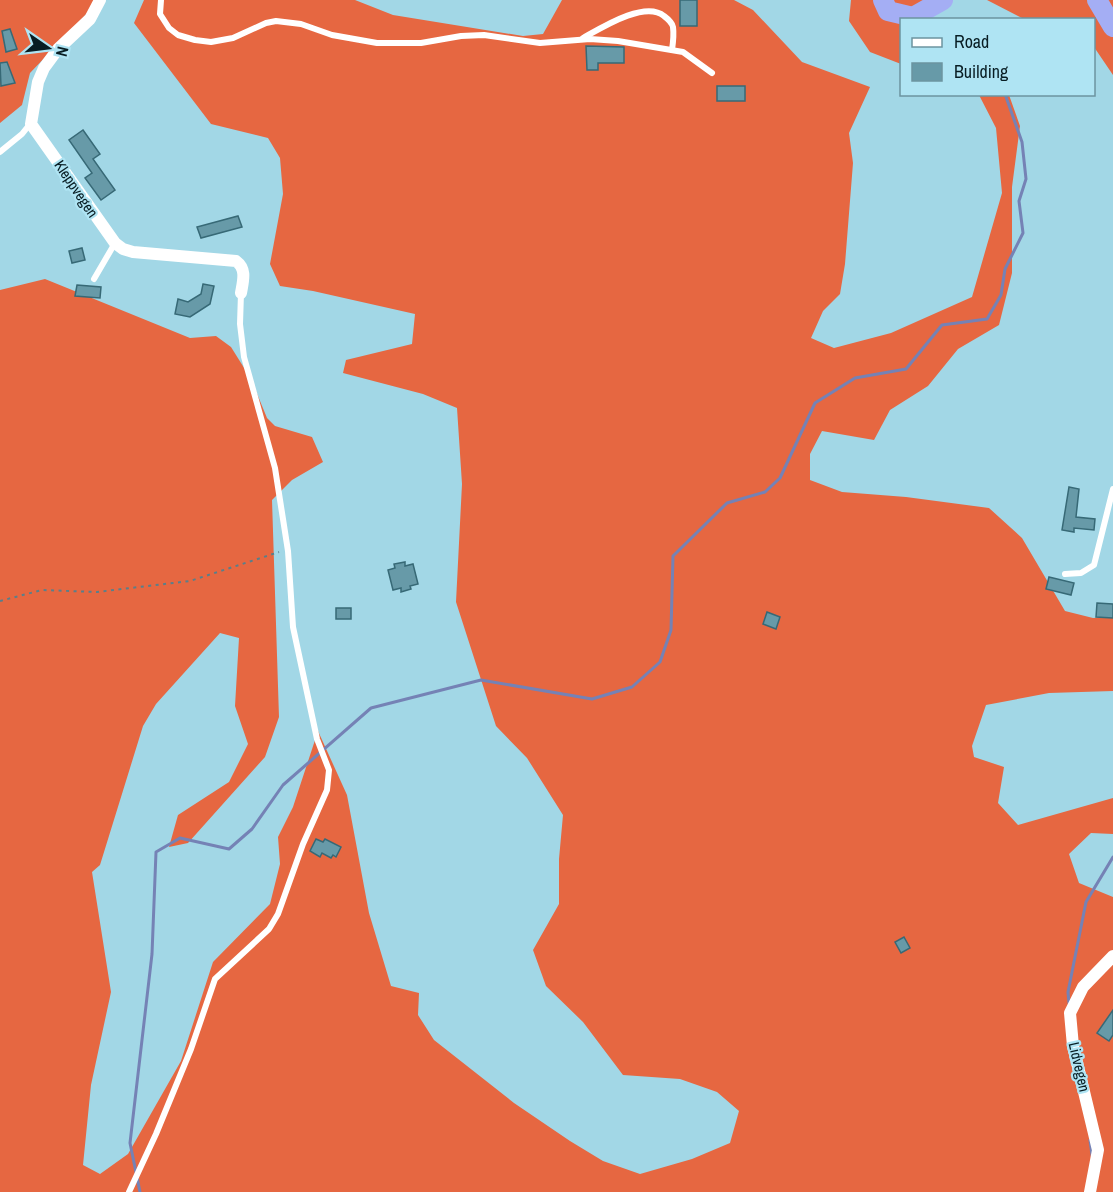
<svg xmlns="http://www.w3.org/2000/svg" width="1113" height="1192" font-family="'Archivo Narrow',sans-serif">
  <rect width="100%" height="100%" fill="#a2d7e6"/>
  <g fill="#e66741">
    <polygon points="0,0 95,0 92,8 30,73 22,105 0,123"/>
    <polygon points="144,0 355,0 393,15 523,36 543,34 562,0 734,0 753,10 802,62 870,87 849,133 853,163 845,264 840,294 823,311 811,338 834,348 891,333 972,297 1002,193 996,128 979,95 1009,95 1020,126 1012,187 1012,273 999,325 958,349 928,386 890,410 874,440 822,431 810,454 810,480 842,492 906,497 989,508 1022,538 1065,611 1093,618 1113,617 1113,691 1049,693 986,705 972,746 974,757 1004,767 998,803 1018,825 1113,798 1113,834 1091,833 1069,854 1079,883 1113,897 1113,1192 0,1192 0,290 45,279 190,338 216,336 231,347 251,379 267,418 275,426 312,437 323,462 292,480 272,500 279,717 265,757 188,843 169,847 178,815 229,782 248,744 235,706 239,638 220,633 156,704 143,726 100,865 92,872 111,992 91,1085 83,1165 100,1174 128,1154 181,1061 213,962 270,904 280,864 278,837 293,807 318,731 347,795 369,913 391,986 419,993 418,1015 434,1040 514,1103 570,1141 603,1161 640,1174 692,1159 730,1143 739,1111 717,1092 680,1079 623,1075 583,1022 546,986 533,950 559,904 559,859 563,815 527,758 496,726 456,602 462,484 457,408 423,394 343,373 346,360 412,344 415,314 313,291 280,286 270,264 283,194 280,158 268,138 211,124 134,23"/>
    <polygon points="851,0 952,0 928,16 928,19 902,20 901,64 870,52 849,21"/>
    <polygon points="967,0 1113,0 1113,75 1094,47 1094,20 1024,19 987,0"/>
  </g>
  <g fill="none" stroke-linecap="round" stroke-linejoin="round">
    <g stroke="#7582b5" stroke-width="3">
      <polyline points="913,17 915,20"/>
      <polyline points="1069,1003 1068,992 1086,902 1113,857"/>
      <polyline points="1090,1140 1092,1155"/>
      <polyline points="140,1192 130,1143 152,954 156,852 180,838 229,849 252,829 283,785 371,708 481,680 592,699 632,687 660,662 671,630 673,556 727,503 765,492 780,478 815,403 855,378 906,369 942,325 987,319 1001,295 1005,269 1023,233 1019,201 1026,179 1022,142 1005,94"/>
    </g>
    <g stroke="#a4aef4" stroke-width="20">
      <polyline points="883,0 888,11 913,17 943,0"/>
      <polyline points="1097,0 1113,27"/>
    </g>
  </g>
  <g fill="#679aa8" stroke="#376976" stroke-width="1.5">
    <rect x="680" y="0" width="17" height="26"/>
    <polygon points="10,29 17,49 6,52 2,31"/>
    <polygon points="586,46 624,47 624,63 598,63 598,70 587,70"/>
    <polygon points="7,62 15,83 1,86 0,63"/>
    <rect x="717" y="86" width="28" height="15"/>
    <polygon points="83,130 100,154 93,159 115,190 101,200 85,178 92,173 69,140"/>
    <polygon points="238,216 242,227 201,238 197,227"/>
    <polygon points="82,248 85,260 72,263 69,251"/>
    <polygon points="203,284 214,286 210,304 190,317 175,314 178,299 188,302 201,294"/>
    <polygon points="77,285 101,287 100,298 75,296"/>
    <polygon points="1069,487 1079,489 1076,517 1095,519 1094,530 1074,528 1074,532 1062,530"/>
    <polygon points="405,562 405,566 413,564 418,584 410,586 411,589 401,592 401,588 393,590 388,570 395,568 394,564"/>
    <polygon points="1049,577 1074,583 1071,595 1046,589"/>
    <polygon points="1097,603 1113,604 1113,618 1096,617"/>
    <rect x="336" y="608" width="15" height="11"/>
    <polygon points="767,612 780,617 776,629 763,624"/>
    <polygon points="316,839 323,842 325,839 341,847 336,857 333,855 331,858 322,853 320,857 310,851"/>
    <polygon points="904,937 910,948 901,953 895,942"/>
    <polygon points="1113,1010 1113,1035 1109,1041 1097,1033"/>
  </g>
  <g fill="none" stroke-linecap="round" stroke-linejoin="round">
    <polyline stroke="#597f8a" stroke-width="2" stroke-dasharray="3 4.5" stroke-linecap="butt" points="0,601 42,590 97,592 190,581 279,552"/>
    <g stroke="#fff" stroke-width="6">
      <polyline points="161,0 160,14 169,28 178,35 195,40 211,42 233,38 266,23 276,21 301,24 332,35 377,43 421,43 461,36 484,35 540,43 590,39 618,41 683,52 712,73"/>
      <path d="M583,38c18,-10 62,-38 81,-22 4,3 8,6 9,11 1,7 0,16 -1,23"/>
      <polyline points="0,152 22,134 30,124"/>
      <polyline points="94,279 115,243"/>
      <polyline points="1065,574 1081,573 1094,565 1113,489"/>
      <polyline points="129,1192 156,1134 191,1049 215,979 269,929 278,914 303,844 327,790 329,770 317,739 293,627 288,551 275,468 244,357 240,324 241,293"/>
    </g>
    <g stroke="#fff" stroke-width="12">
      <path d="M100,0l-10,19 -32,30 -14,19 -6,14 -7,42 84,119 8,6 10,3 103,9c11,8 7,20 5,32"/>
      <polyline points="1090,1192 1098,1150 1073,1046 1070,1013 1083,987 1113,956"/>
    </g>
  </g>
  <g text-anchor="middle" stroke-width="4.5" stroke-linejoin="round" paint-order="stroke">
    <g font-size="15" fill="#081d23" stroke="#afe4f3">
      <text transform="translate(76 189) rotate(56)" y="5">Kleppvegen</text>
      <text transform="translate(1079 1067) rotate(77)" y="5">Lidvegen</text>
    </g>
  </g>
  <rect x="900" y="18" width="195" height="78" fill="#afe4f3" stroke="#6c94a0" stroke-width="1.5"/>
  <rect x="912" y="38" width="30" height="9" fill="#ffffff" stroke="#6c94a0" stroke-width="1.5"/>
  <text x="954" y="48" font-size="18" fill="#081d23">Road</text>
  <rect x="912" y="63" width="30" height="18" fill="#679aa8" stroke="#6c94a0" stroke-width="1.5"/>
  <text x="954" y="78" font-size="18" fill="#081d23">Building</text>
  <g transform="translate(48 48) rotate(104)" stroke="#afe4f3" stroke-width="4.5" paint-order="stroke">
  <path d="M0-4.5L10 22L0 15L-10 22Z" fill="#081d23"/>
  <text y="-9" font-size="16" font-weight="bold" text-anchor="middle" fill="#081d23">N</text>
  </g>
</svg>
